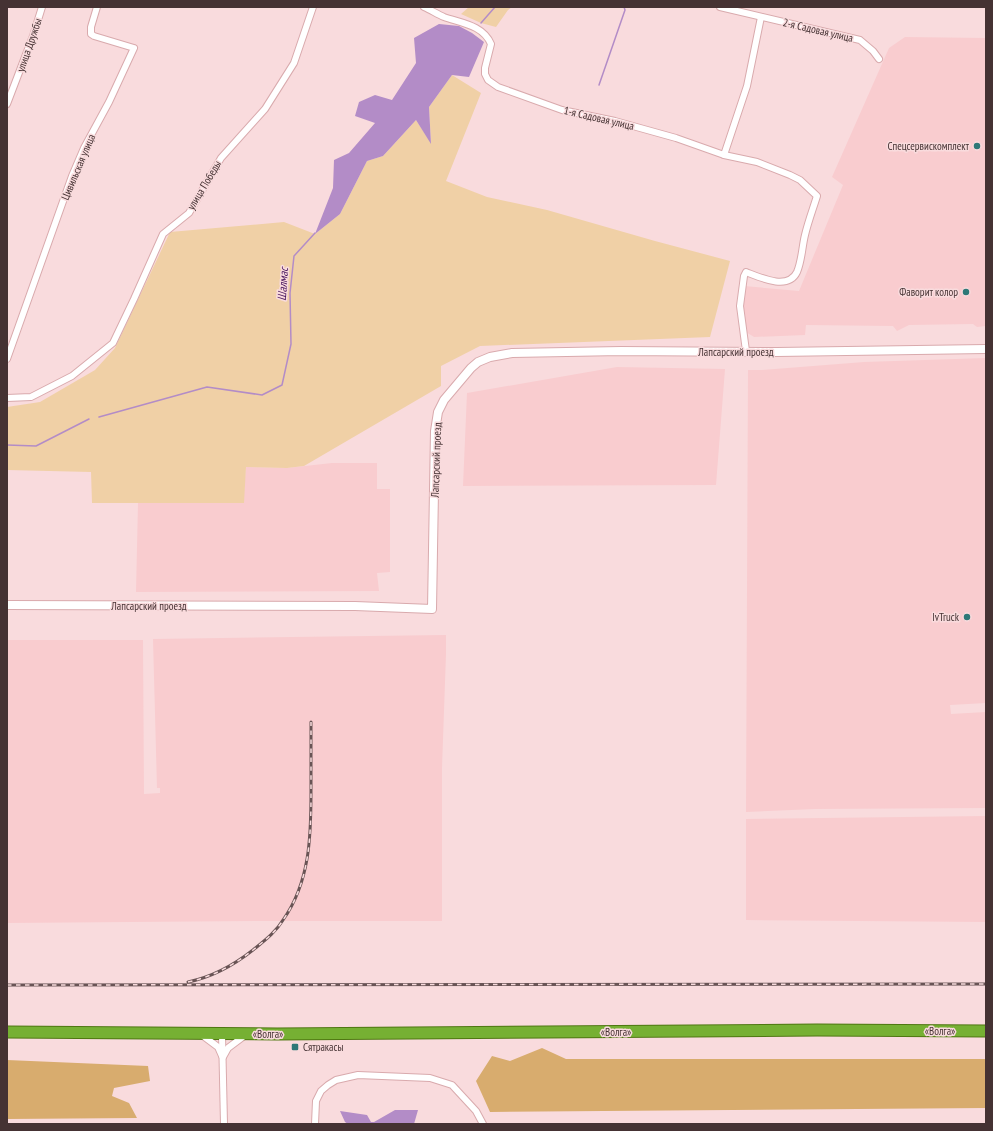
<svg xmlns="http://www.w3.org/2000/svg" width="993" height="1131" font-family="'PT Sans Narrow',sans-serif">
  <rect width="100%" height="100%" fill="#f9dbdd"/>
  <g fill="#f9cccf">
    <polygon points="905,37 986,38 986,326 977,327 973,324 909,325 897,331 893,326 806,325 805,335 754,337 746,332 746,326 743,325 744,286 799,291 843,185 832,177 889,48"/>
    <polygon points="986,358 986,703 950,705 951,714 986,712 986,808 815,809 746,812 748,370 762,370 864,362"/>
    <polygon points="617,367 725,369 716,485 463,486 467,393"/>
    <polygon points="332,463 377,463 377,489 390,489 390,572 377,573 379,591 136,592 138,503 243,503 246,467 287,468"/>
    <polygon points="446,635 446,654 442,768 442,921 254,921 7,923 7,640 143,640 144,794 160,793 160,788 157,788 153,639"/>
    <polygon points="986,816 986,922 746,920 746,819"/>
  </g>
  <g fill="#f0d0a6">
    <polygon points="469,7 512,7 508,10 496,27 481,23 461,14"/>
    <polygon points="452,75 481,93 446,181 487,197 547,210 655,241 730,261 710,337 480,346 441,366 441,386 304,466 287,468 246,467 244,503 92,503 91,472 7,470 7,407 40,402 95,370 115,348 170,232 284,222 315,234 340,214 367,161 383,156 416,120 431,143 429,107"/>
  </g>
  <g fill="#d8ac6e">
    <polygon points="542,1048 566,1059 986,1059 986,1108 490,1112 476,1081 492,1056 510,1061"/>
    <polygon points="7,1060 148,1066 150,1081 114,1088 112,1096 129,1103 137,1118 7,1119"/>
  </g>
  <g fill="#b38cc7">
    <polygon points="439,24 459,26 472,33 484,42 469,77 452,75 429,107 431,144 416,120 383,156 367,161 340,214 315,234 333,188 334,160 349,153 375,123 355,116 359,102 375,95 392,100 416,63 414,38"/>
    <polygon points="395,1110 418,1110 414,1124 348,1124 345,1122 340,1111 367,1115 371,1122 374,1122"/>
  </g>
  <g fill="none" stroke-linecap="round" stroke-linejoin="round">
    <g stroke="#b38cc7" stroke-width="1.5">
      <polyline points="481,23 495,7"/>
      <polyline points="599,85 625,10 624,7"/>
      <polyline points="99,417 207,387 262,395 282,385 291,344 290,293 294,256 315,233"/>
      <polyline points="7,445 36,446 89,419"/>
    </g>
    <defs>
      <g id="minor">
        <path d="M424,7c7,3 13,7 20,10 17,6 39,8 47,27l-6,24v6l3,6 10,7 64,23 53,11 61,17 48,17 33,7 33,13 10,5 17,16c-4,13 -9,26 -12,39 -3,12 -3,25 -8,37 -9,19 -38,5 -51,0l-2,4 -4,30 6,45"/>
        <polyline points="720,7 860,40 873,51 879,59"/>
        <polyline points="7,104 33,36 42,7"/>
        <polyline points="724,155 747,86 761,17"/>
        <polyline points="7,359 72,176 84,148 109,102 134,48 94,36 91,34 91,27 97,7"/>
        <polyline points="7,398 31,397 72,376 113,343 134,299 163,234 189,213 221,158 265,109 294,63 313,7"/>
        <polyline points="222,1034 224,1124"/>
        <polyline points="202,1035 218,1047 222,1056"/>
        <polyline points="223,1057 228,1048 244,1036"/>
        <polyline points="315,1124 316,1101 321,1091 328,1085 336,1080 358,1075 430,1078 452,1085 476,1111 483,1124"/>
      </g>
      <polyline id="tertiary" points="7,605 355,606 432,609 435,431 438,412 444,400 471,368 478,362 490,357 512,353 621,351 777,352 986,349"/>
      <polyline id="trunk" points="7,1032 277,1034 817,1030 986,1031"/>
    </defs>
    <use href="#minor" stroke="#d9aaad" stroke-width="8"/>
    <use href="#tertiary" stroke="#d9aaad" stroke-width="10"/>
    <use href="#trunk" stroke="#4f7712" stroke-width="13"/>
    <use href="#minor" stroke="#fff" stroke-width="6"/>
    <use href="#tertiary" stroke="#fff" stroke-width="8"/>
    <use href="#trunk" stroke="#76b033" stroke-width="11"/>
    <defs>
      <g id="rail">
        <path d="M188,982c24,-5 46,-17 65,-32 11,-9 23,-18 30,-30 27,-38 28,-84 28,-128 0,-24 0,-47 0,-70"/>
        <polyline points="7,985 986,984"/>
      </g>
    </defs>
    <use href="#rail" stroke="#695455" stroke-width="3"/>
    <use href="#rail" stroke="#f9dbdd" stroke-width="1.5" stroke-dasharray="4.5" stroke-linecap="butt"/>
  </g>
  <g fill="#2e7877" stroke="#f9dbdd" stroke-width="1.5">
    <circle cx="977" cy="146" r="4"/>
    <circle cx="966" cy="292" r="4"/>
    <circle cx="967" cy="617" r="4"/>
    <rect x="291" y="1043" width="8" height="8" rx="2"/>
  </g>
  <g text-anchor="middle" stroke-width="3" stroke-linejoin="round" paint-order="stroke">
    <g font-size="11" fill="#453233" stroke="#f9dbdd">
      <text transform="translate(818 30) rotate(13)" y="4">2-я Садовая улица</text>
      <text transform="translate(29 45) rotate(-71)" y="4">улица Дружбы</text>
      <text transform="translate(599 118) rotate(13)" y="4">1-я Садовая улица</text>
      <text transform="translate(78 167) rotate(-67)" y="4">Цивильская улица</text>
      <text transform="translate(204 185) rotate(-59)" y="4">улица Победы</text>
      <text x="736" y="356">Лапсарский проезд</text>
      <text transform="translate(436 460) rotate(-88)" y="4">Лапсарский проезд</text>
      <text x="149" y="610">Лапсарский проезд</text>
      <text x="940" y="1035">«Волга»</text>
      <text x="616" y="1036">«Волга»</text>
      <text x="268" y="1038">«Волга»</text>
    </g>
    <g font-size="11" fill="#453233" stroke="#f9dbdd" text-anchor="end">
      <text x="969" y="150">Спецсервискомплект</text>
      <text x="958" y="296">Фаворит колор</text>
      <text x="959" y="621">IvTruck</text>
      <text x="303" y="1051" text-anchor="start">Сятракасы</text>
    </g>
    <g font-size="12" font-style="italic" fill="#4a185f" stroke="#f9dbdd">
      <text transform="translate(283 284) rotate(-86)" y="4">Шалмас</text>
    </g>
  </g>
  <rect width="993" height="1131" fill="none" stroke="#453233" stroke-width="16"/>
</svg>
